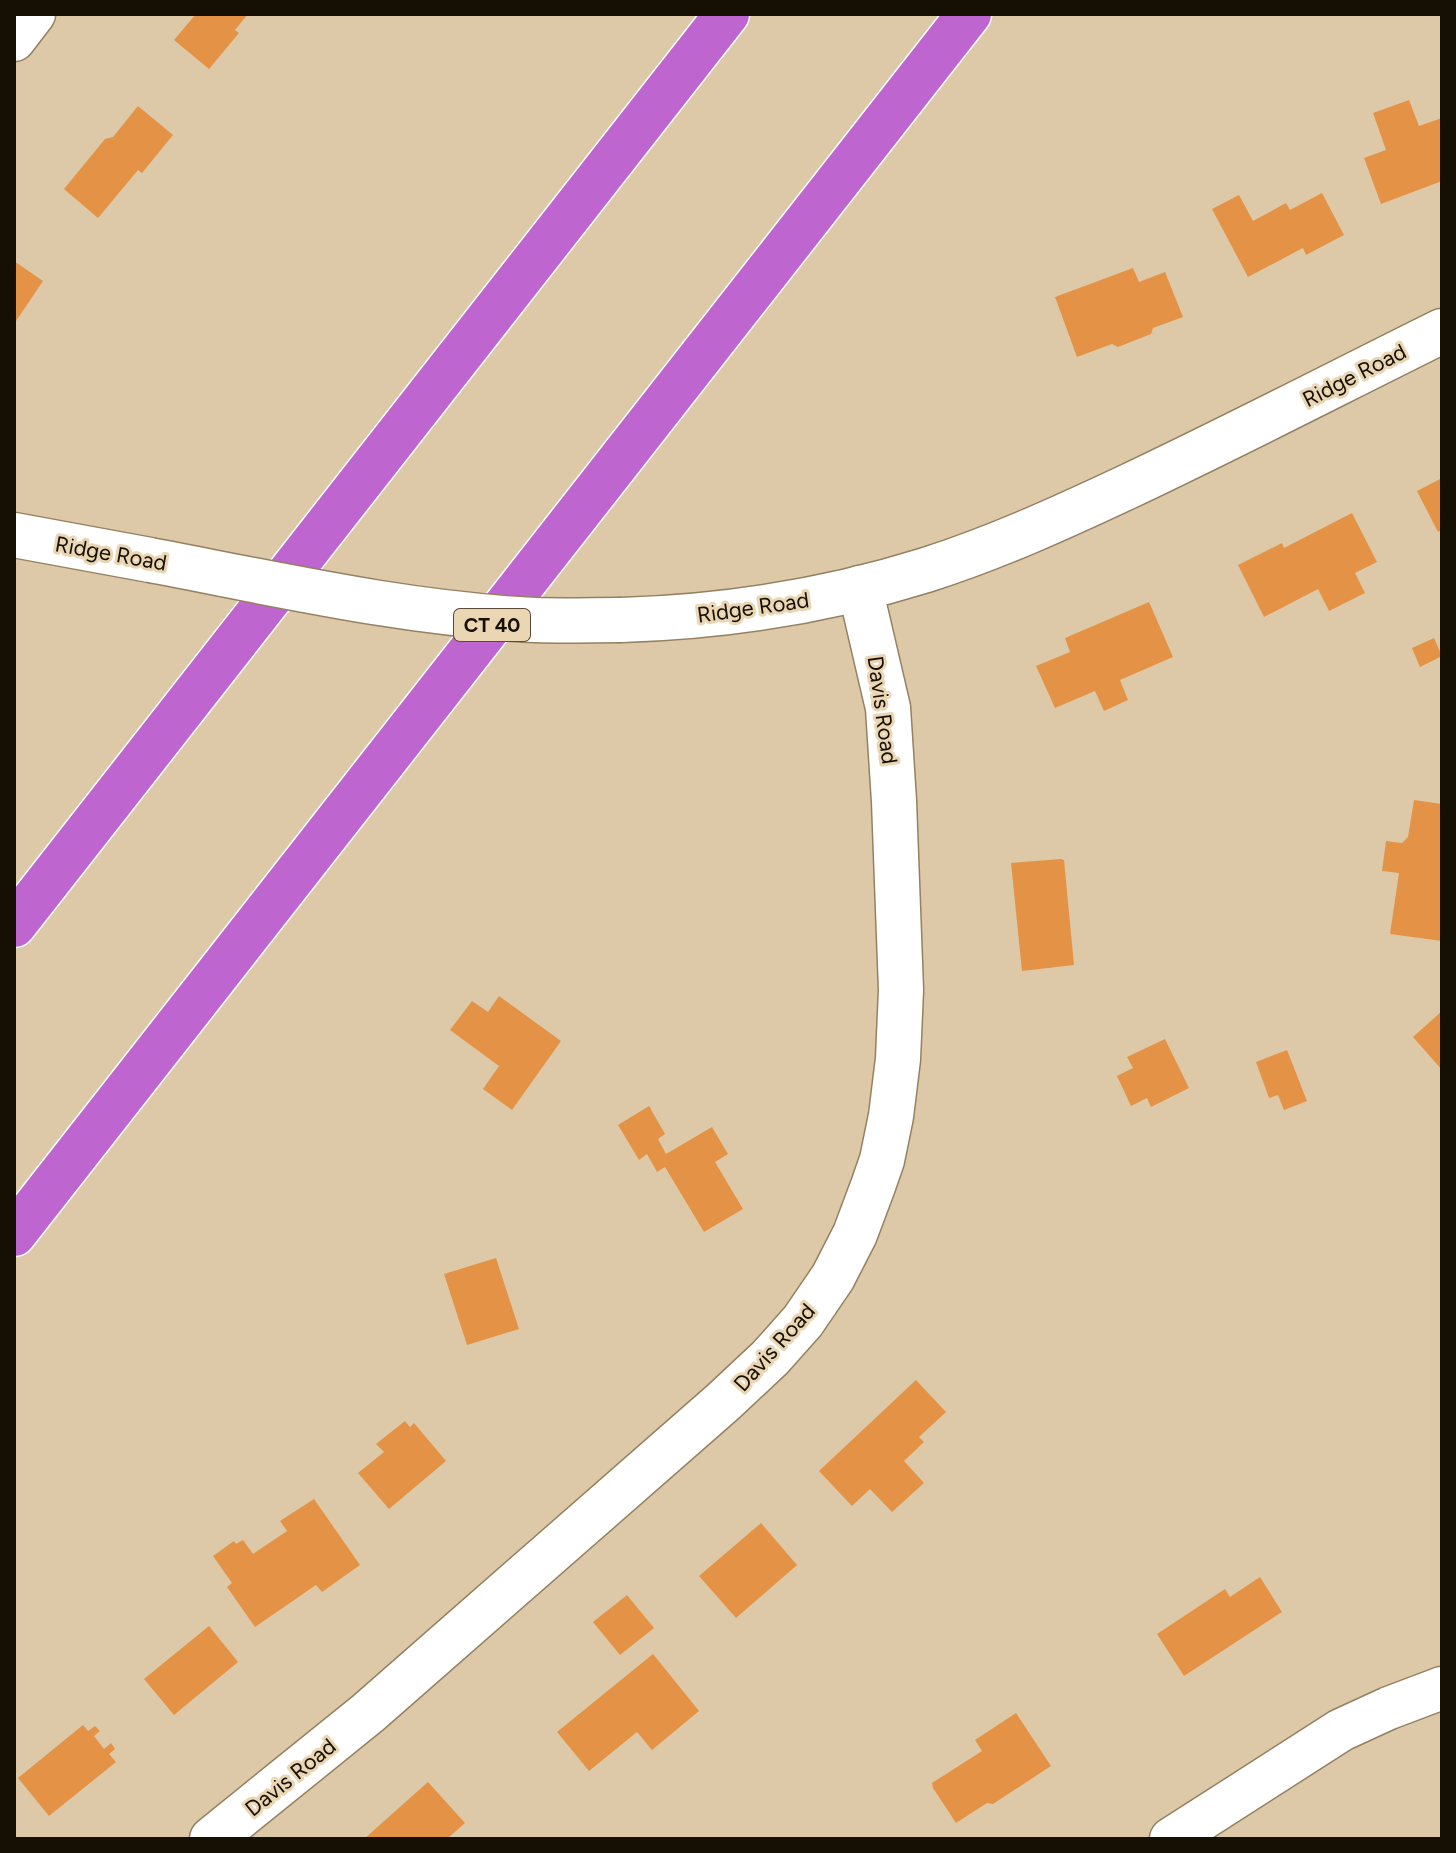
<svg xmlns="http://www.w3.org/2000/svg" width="1456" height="1853" font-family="Figtree,sans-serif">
  <rect width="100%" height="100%" fill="#ddc9a7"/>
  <g fill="#e49346">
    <polygon points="196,14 248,14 235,30 239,33 209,69 174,40"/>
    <polygon points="1409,100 1419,126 1442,118 1442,181 1381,204 1364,158 1386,150 1373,113"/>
    <polygon points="138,106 173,135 142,173 138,170 98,218 64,189 105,139 113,137"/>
    <polygon points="1322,193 1344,235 1306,255 1303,248 1248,277 1212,209 1239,195 1253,221 1286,203 1290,210"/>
    <polygon points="14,261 43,281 14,324"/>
    <polygon points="1133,268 1139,282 1165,272 1183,317 1153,328 1151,334 1118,347 1112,344 1077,357 1055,297"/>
    <polygon points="1442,478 1442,530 1438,532 1417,491"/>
    <polygon points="1352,513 1377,562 1355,573 1365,593 1329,611 1318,589 1264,617 1238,565 1282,543 1284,548"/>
    <polygon points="1149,602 1173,657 1120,680 1128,700 1104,711 1095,691 1055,708 1036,666 1070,652 1065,638"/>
    <polygon points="1434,638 1442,656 1420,667 1412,648"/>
    <polygon points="1414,800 1442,804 1442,941 1390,934 1399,873 1382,871 1386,841 1402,843 1408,837"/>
    <polygon points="1061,859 1064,860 1074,965 1022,971 1011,863"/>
    <polygon points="499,996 561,1041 512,1110 483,1089 499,1066 450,1030 472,1001 488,1012"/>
    <polygon points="1442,1011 1442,1070 1413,1037"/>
    <polygon points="1165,1039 1189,1088 1151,1107 1147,1098 1131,1106 1117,1076 1133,1068 1127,1057"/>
    <polygon points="1287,1050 1307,1101 1284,1110 1278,1095 1269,1098 1256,1062"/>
    <polygon points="649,1106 665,1134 658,1139 666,1154 712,1127 728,1154 715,1162 743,1209 704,1232 665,1167 657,1172 647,1154 639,1160 618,1125"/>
    <polygon points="496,1258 519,1329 467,1345 444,1274"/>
    <polygon points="916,1380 946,1412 919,1437 924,1442 904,1461 924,1483 892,1512 870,1489 852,1506 819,1471"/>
    <polygon points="405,1421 410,1427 414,1423 446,1461 389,1509 358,1473 384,1452 376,1444"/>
    <polygon points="314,1499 360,1565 322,1592 316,1585 255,1627 227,1587 232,1583 213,1556 234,1541 236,1544 243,1540 253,1554 287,1531 280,1521"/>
    <polygon points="761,1523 797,1565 736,1618 699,1576"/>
    <polygon points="1260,1577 1282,1612 1184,1676 1157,1634 1225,1589 1230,1597"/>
    <polygon points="627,1595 654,1628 620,1655 593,1622"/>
    <polygon points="209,1626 238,1662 174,1715 144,1679"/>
    <polygon points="653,1654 699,1711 652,1750 637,1732 589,1771 557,1732"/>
    <polygon points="1016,1713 1051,1766 993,1804 987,1803 956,1823 933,1788 932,1783 982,1751 975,1740"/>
    <polygon points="83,1725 88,1731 95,1726 100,1731 94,1736 104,1749 111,1743 115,1749 109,1754 116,1762 49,1816 18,1778"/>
    <polygon points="428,1782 465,1823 447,1839 364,1839"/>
  </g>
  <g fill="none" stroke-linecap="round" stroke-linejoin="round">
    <defs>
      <g id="street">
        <polyline points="14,40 34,14"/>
        <polyline points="1171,1839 1341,1730 1389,1708 1442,1688"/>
      </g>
      <g id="secondary">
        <polyline points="14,535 150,560"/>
        <path d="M621,620c104,-3 206,-19 305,-50 69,-22 135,-52 201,-83 106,-50 210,-104 315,-156"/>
        <polyline points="212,1839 368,1713 723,1402 770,1358 803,1321 833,1277 855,1234 873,1186 882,1160 891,1116 898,1059 901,990 894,801 888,708 860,588"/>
      </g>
      <g id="highway">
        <polyline points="14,925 727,14"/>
        <polyline points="14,1234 969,14"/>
      </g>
    </defs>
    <use href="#street" stroke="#948161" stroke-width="45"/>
    <use href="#secondary" stroke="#948161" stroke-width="47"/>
    <use href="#highway" stroke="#fff" stroke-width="47"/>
    <use href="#street" stroke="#fff" stroke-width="42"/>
    <use href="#secondary" stroke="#fff" stroke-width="44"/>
    <use href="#highway" stroke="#be65d0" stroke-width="44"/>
    <defs>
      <path id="secondary-bridge" d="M150,560c127,24 256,54 386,60 28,1 57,0 85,0"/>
    </defs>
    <use href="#secondary-bridge" stroke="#948161" stroke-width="47" stroke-linecap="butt"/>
    <use href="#secondary-bridge" stroke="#fff" stroke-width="44"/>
  </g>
  <g text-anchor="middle" stroke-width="6" stroke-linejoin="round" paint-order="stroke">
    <rect fill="#ebd6b4" stroke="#564b39" stroke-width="2" x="454" y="609" width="76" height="32" rx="6"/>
    <g font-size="20" font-weight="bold" fill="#161004">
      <text x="492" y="632">CT 40</text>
    </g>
    <g font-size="22" fill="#161004" stroke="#ebd6b4">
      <text transform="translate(1354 375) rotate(-27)" y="8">Ridge Road</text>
      <text transform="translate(111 553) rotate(10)" y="8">Ridge Road</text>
      <text transform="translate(753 607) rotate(-8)" y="8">Ridge Road</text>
      <text transform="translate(883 710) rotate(82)" y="8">Davis Road</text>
      <text transform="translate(774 1347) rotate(-48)" y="8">Davis Road</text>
      <text transform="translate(290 1777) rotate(-39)" y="8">Davis Road</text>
    </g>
  </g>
  <rect width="1456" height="1853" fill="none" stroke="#161004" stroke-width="32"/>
</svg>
